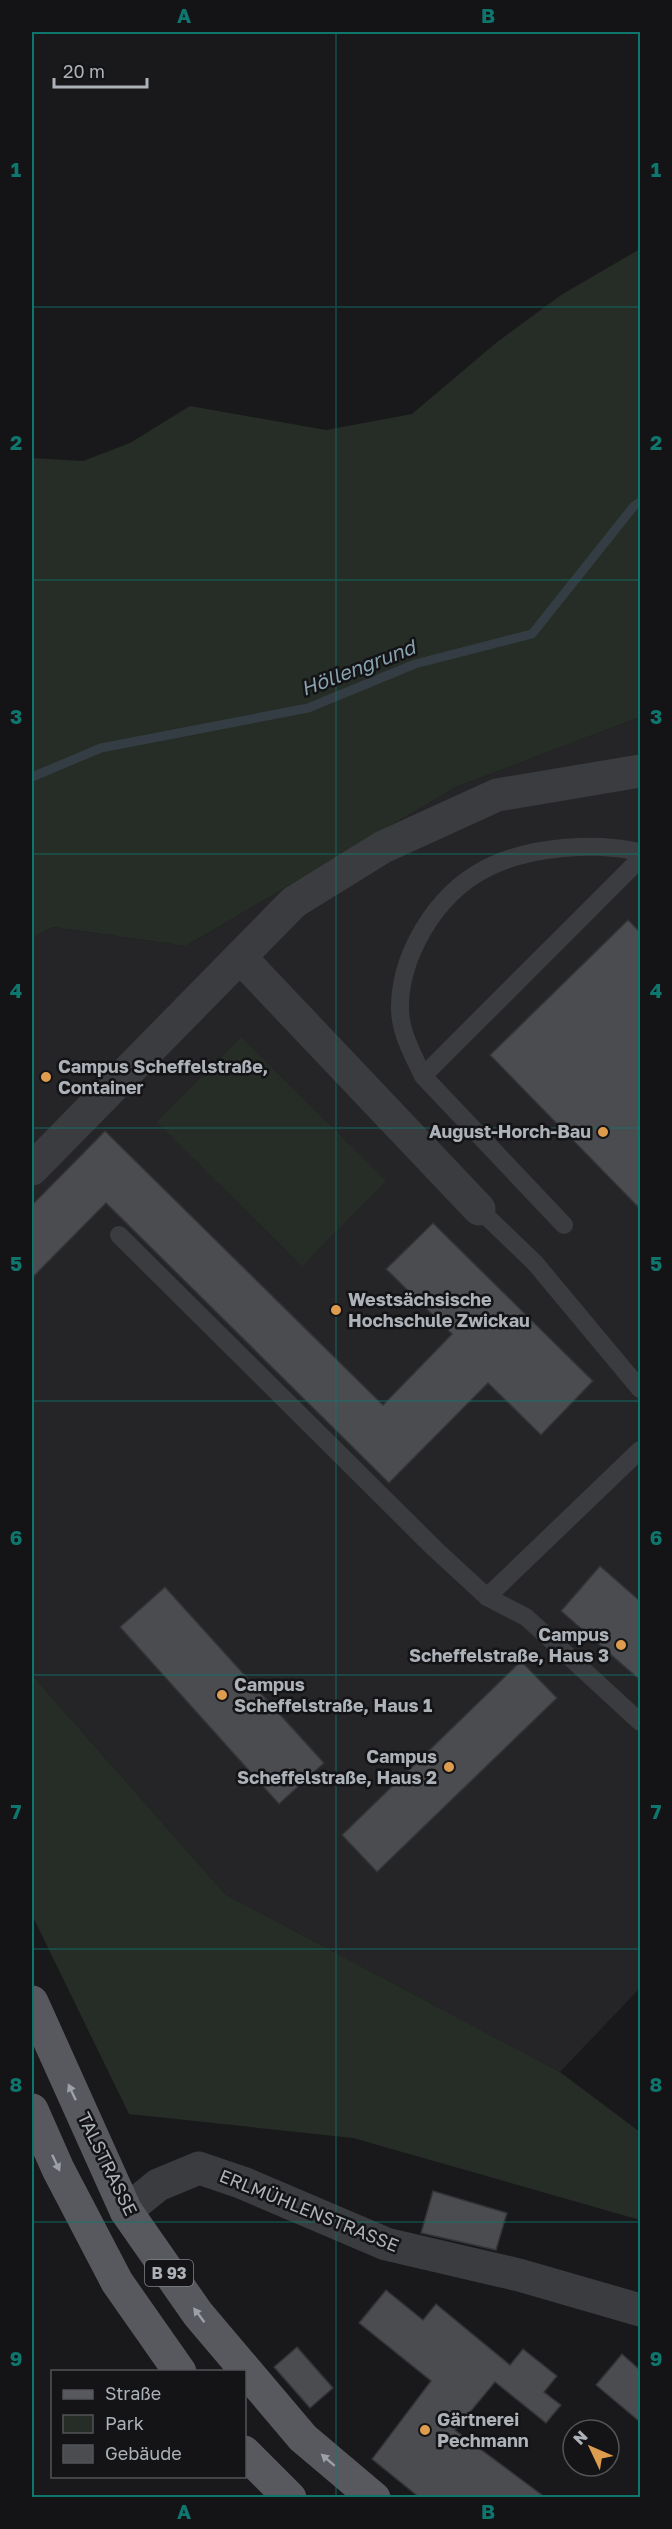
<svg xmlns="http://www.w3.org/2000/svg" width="672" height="2529" font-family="'Golos Text',sans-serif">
  <rect width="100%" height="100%" fill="#19191b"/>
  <polygon fill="#252528" points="640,717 640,1988 560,2072 225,1894 32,1675 32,938 53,927 186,946 456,787"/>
  <g fill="#262c26">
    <polygon points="640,249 640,717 456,787 186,946 53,927 32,938 32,458 83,461 130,443 190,406 326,430 412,414 497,342 561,295"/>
    <polygon points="241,1037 386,1181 302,1266 157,1122"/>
    <polygon points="32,1675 225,1894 560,2072 640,2132 640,2220 353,2138 129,2114 32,1915"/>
  </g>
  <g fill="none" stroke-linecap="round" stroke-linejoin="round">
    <polyline stroke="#343d43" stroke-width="9" points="32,777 101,748 308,708 415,664 532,634 634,506 640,502"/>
  </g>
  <g fill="#4b4c50" stroke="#333437" stroke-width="1.5">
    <polygon points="628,920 640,932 640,1209 490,1055"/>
    <polygon points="105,1131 383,1405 452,1334 386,1269 433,1223 593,1381 541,1435 488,1383 389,1483 106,1203 32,1278 32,1205"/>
    <polygon points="600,1566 640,1601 640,1680 561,1611"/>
    <polygon points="165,1587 324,1763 279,1804 120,1627"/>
    <polygon points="521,1661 557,1698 377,1872 342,1835"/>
    <polygon points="433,2191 507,2213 496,2250 421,2233"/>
    <polygon points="386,2290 423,2320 436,2304 510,2365 523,2349 557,2376 544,2392 561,2405 546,2423 495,2382 455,2430 546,2498 420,2498 372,2459 431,2381 359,2323"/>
    <polygon points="297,2347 333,2388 310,2408 274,2367"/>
    <polygon points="622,2354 640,2370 640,2422 596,2385"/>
  </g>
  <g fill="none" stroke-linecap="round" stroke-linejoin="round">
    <g stroke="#3b3c3f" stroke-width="18">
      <path d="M423,1076c-7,-15 -16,-31 -20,-47 -8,-28 1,-63 14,-88 31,-61 79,-87 146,-93 28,-2 50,-2 77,4"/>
      <polyline points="479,1209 535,1263 640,1389"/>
      <polyline points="564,1225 423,1076 640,859"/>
      <polyline points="119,1235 435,1549 487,1597 640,1450"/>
      <polyline points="487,1597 526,1617 640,1722"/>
    </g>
    <g stroke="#3b3c3f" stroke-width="33">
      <polyline points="32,1169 240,957"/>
      <polyline points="479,1209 240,957 294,902 383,847 497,795 640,771"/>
      <polyline points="126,2211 158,2185 199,2168 243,2183 386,2244 519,2275 640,2310"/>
    </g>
    <g stroke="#57595e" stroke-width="33">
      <polyline points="32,2002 126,2211 198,2314 303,2438 374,2498"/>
      <polyline points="32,2110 58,2169 117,2282 180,2372"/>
      <polyline points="244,2452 290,2498"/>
    </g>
  </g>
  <defs><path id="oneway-solid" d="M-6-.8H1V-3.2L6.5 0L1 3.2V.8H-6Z" transform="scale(1.5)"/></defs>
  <g fill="#9ca0a7">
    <use href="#oneway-solid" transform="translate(72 2092) rotate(-115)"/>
    <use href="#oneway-solid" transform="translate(56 2163) rotate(65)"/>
    <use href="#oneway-solid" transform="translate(199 2315) rotate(-127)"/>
    <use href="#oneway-solid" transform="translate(328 2460) rotate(-139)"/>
  </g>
  <path fill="none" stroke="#0f766e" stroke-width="1.5" stroke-opacity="0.55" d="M336,32v2466M32,307h608M32,580h608M32,854h608M32,1128h608M32,1401h608M32,1675h608M32,1949h608M32,2222h608"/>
  <g fill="#de9d4e" stroke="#141416" stroke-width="2">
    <circle cx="46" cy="1077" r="6"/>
    <circle cx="603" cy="1132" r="6"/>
    <circle cx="336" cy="1310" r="6"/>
    <circle cx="621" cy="1645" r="6"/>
    <circle cx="222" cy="1695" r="6"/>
    <circle cx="449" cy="1767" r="6"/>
    <circle cx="425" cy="2430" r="6"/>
  </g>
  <g text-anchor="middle" stroke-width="5" stroke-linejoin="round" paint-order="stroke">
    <rect fill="#141416" stroke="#7f8388" stroke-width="1.5" x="145" y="2260" width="48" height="26" rx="4.5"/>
    <g font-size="16" font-weight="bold" fill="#adb2b9">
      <text x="169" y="2279">B 93</text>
    </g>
    <g font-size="18" font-weight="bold" fill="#adb2b9" stroke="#141416" text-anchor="start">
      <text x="58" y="1073">Campus Scheffelstraße,<tspan x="58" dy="21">Container</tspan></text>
      <text x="591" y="1138" text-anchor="end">August-Horch-Bau</text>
      <text x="348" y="1306">Westsächsische<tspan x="348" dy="21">Hochschule Zwickau</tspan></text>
      <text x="609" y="1641" text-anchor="end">Campus<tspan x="609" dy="21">Scheffelstraße, Haus 3</tspan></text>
      <text x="234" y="1691">Campus<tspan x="234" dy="21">Scheffelstraße, Haus 1</tspan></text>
      <text x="437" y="1763" text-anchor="end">Campus<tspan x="437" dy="21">Scheffelstraße, Haus 2</tspan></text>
      <text x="437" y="2426">Gärtnerei<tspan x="437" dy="21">Pechmann</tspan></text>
    </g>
    <g font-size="18" fill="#adb2b9" stroke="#141416">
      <text transform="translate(107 2164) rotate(64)" y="6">TALSTRASSE</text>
      <text transform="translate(309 2211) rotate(22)" y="6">ERLMÜHLENSTRASSE</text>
    </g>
    <g font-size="20" font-style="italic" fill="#88a2b0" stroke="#141416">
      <text transform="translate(358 668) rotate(-21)" y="7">Höllengrund</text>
    </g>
  </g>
  <rect width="672" height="2529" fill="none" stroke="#141416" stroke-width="66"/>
  <rect x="51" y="2370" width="195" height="108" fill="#141416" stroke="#515357" stroke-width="1.5"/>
  <rect x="63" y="2390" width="30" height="9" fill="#57595e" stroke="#515357" stroke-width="1.5"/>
  <text x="105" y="2400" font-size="18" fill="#adb2b9">Straße</text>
  <rect x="63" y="2415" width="30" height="18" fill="#262c26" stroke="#515357" stroke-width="1.5"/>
  <text x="105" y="2430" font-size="18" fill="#adb2b9">Park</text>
  <rect x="63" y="2445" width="30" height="18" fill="#4b4c50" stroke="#515357" stroke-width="1.5"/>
  <text x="105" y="2460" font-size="18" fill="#adb2b9">Gebäude</text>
  <g transform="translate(591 2448) rotate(314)"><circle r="28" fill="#141416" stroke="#515357" stroke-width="1.5"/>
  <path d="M0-4.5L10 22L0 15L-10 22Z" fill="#de9d4e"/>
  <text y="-9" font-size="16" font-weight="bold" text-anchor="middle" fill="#adb2b9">N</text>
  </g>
  <path d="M54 78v9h93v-9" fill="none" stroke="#adb2b9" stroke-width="3"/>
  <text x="63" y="78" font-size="18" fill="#adb2b9" stroke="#141416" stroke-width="4.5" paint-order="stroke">20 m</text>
  <rect x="33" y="33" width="606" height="2463" fill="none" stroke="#0f766e" stroke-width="2"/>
  <g font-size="20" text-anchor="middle" font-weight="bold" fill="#0f766e">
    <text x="184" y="23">A</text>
    <text x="488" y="23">B</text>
    <text x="16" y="177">1</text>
    <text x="656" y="177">1</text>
    <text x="16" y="450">2</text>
    <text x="656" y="450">2</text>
    <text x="16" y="724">3</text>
    <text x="656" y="724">3</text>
    <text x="16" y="998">4</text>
    <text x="656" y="998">4</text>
    <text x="16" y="1271">5</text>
    <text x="656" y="1271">5</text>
    <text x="16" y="1545">6</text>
    <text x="656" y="1545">6</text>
    <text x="16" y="1819">7</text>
    <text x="656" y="1819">7</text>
    <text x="16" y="2092">8</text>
    <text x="656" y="2092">8</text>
    <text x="16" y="2366">9</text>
    <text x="656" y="2366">9</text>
    <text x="184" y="2519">A</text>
    <text x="488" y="2519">B</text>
  </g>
</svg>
